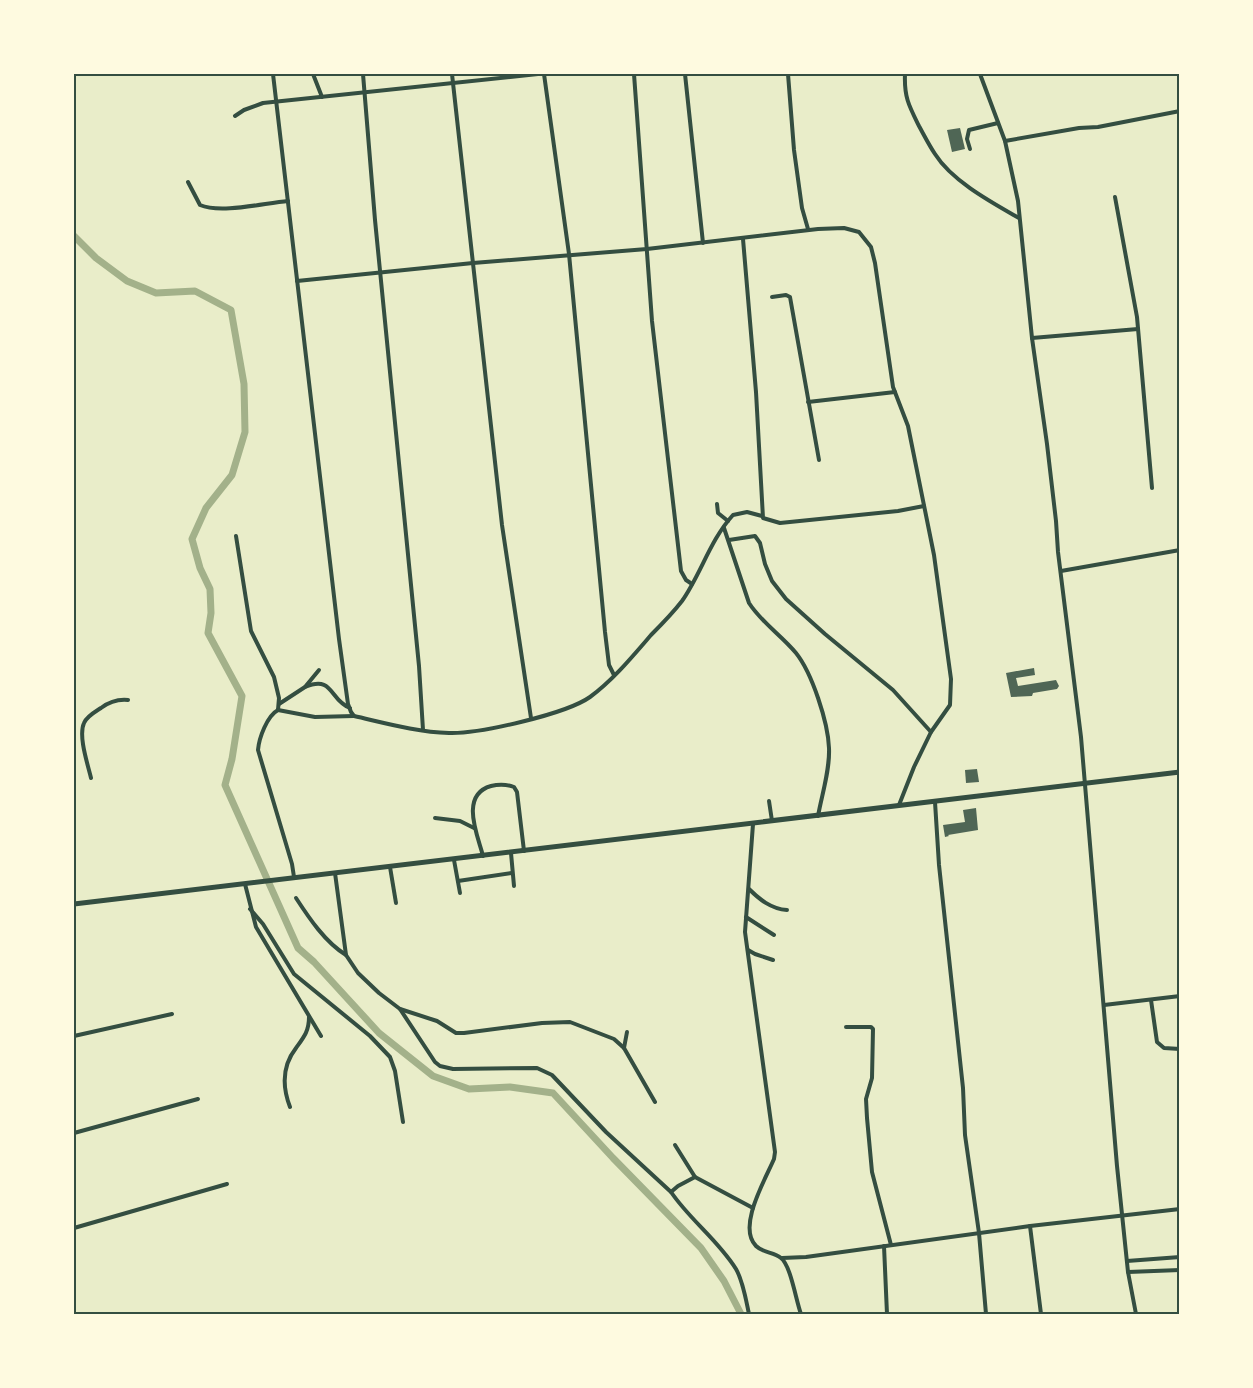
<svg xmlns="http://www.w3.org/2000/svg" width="1253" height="1388" font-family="Mulish,sans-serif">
  <rect width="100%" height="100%" fill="#e9edc9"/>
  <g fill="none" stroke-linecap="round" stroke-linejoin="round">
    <polyline stroke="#a3b18a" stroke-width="7" points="74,236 96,258 127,281 156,293 195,291 231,310 244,384 245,432 232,475 206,508 192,539 200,568 210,589 211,613 208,633 242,696 232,759 225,785 298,948 314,962 379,1033 433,1076 469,1089 510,1087 553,1093 613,1158 701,1248 724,1281 741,1314"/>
  </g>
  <g fill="#4f6655">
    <polygon points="960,128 965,149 952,152 947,130"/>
    <polygon points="1034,668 1035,675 1016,678 1018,686 1056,680 1059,686 1057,689 1033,693 1032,696 1011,697 1006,673"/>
    <polygon points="977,769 979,782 966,783 965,770"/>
    <polygon points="976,808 978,830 948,835 949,836 945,837 943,825 965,822 963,810"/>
  </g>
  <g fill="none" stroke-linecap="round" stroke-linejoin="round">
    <g stroke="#344e41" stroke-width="4">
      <path d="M273,74l66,565 9,65 3,8 3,4c31,7 63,16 95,17 30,1 117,-19 141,-36 23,-17 42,-40 61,-62 11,-11 21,-21 31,-34 19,-27 28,-61 51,-86l14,-3 15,4"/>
      <polyline points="313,74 322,97"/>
      <polyline points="363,74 375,220 419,666 423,730"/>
      <polyline points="452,74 502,525 531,718"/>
      <polyline points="544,74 569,254 605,632 609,665 614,675"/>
      <polyline points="634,74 652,321 681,571 686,580 692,584"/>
      <polyline points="685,74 703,243"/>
      <polyline points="788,74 794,150 802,208 808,229"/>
      <path d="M905,74c-1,23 4,32 14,52 5,9 10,19 16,28 17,27 56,48 84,64"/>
      <polyline points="980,74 1005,141 1018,201 1032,338 1047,444 1056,521 1058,552 1081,737 1117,1166 1128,1272 1136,1314"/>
      <polyline points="235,116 244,110 263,103 538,74"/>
      <polyline points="1005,141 1079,128 1098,127 1180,111"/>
      <polyline points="970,149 967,139 969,130 998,123"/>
      <path d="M188,182l12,23c21,9 64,-2 88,-4"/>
      <polyline points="1115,197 1137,317 1152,488"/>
      <polyline points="743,239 756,392 763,518 780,523 898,511 924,506"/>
      <polyline points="297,281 473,263 647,249 818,229 844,228 859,232 871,247 875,263 893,387 908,426 934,555 951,679 950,705 931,732 914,767 899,805"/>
      <polyline points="772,297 786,295 790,297 819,460"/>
      <polyline points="1032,338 1138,329"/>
      <polyline points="808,402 895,392"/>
      <polyline points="717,504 718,513 728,521"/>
      <path d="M724,528l25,75c12,19 32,32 47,50 16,20 32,69 33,95 1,22 -7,46 -11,68"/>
      <polyline points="236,536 251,631 274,677 279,698 278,710"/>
      <polyline points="729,540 755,536 760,543 765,564 772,581 786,599 825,634 893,690 931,732"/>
      <polyline points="1061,571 1180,550"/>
      <path d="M305,687c29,-12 24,13 45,21"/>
      <polyline points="279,704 305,687 319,670"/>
      <path d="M278,710c-11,6 -19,28 -20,40l34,114 2,13"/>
      <polyline points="278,710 315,717 354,716"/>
      <path d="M91,778c-3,-13 -13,-42 -7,-55 3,-7 11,-11 17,-15 8,-6 17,-9 27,-8"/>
      <polyline points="769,801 772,821"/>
      <polyline points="935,802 939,865 963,1088 965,1135 979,1233 986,1314"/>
      <polyline points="435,818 460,821 474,828"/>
      <path d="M753,824l-8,108 30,220 -1,7c-9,21 -37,68 -18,87 7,7 18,6 25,12 10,8 15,43 20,56"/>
      <polyline points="511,853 514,886"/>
      <path d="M483,856c-5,-20 -24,-61 8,-70 8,-2 15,-2 23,1l3,5 7,59"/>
      <polyline points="454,860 460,893"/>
      <polyline points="390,867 396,903"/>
      <polyline points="335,873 346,955 358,973 379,993 400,1009 437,1021 456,1033 464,1033 542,1023 570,1022 614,1039 624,1048 655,1102"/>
      <polyline points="458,881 512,873"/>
      <polyline points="245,884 256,927 321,1036"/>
      <path d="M749,889c10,10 22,20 38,21"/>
      <path d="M296,898c13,20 29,44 50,57"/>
      <polyline points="250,909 263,924 294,974 370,1036 390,1057 395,1071 403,1122"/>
      <polyline points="746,917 774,935"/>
      <polyline points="748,950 755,954 773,960"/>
      <polyline points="1151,1000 1157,1042 1164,1048 1180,1049"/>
      <polyline points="1104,1005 1180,996"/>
      <path d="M400,1009l35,53 5,4 13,3 84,-1 15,7 54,57 65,60c19,28 47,48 65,77 7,12 10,31 13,45"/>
      <polyline points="846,1027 871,1027 873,1029 872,1078 866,1099 867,1118 872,1172 891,1245"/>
      <polyline points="74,1036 172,1014"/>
      <polyline points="624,1048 627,1032"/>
      <path d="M290,1107c-8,-21 -8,-41 6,-59 8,-11 13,-17 13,-31"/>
      <polyline points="74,1133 198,1099"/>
      <polyline points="675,1145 695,1177 753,1208"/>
      <polyline points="671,1192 678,1186 695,1177"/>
      <polyline points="1030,1226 1041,1314"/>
      <polyline points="74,1228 227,1184"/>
      <polyline points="884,1246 887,1314"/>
      <polyline points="782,1258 806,1257 1030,1226 1180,1209"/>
      <polyline points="1127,1261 1180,1257"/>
      <polyline points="1128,1272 1180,1270"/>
    </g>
    <polyline stroke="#344e41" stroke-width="5" points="74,904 1180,772"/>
  </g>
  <rect width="1253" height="1388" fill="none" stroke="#fefae0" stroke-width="150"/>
  <rect x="75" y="75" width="1103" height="1238" fill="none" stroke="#344e41" stroke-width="2"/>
</svg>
